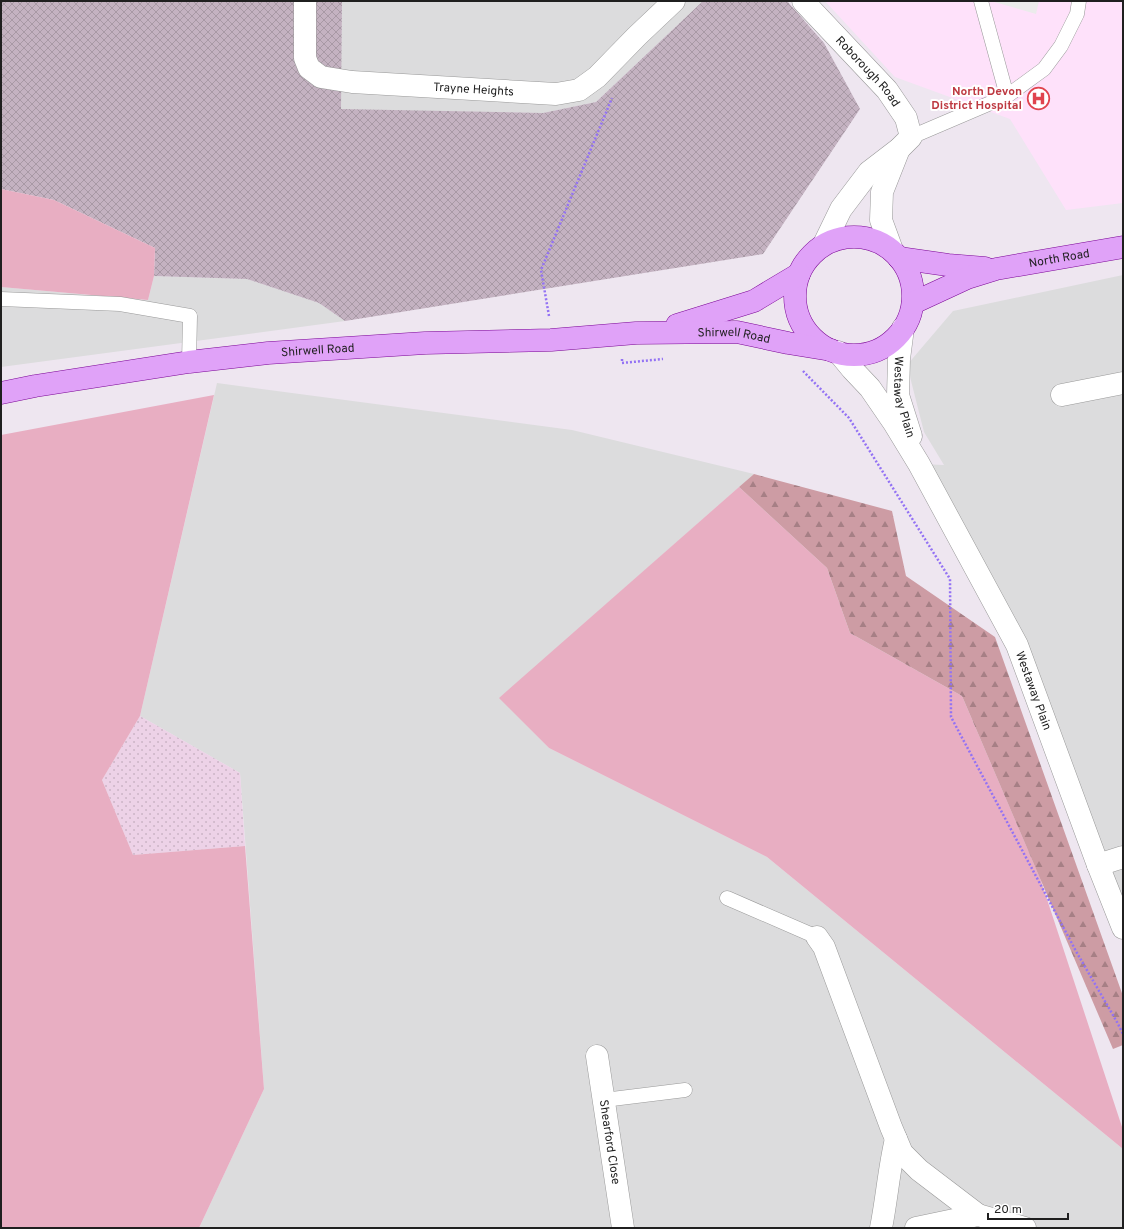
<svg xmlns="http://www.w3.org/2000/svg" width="1124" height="1229" font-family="Overpass,sans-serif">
  <defs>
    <pattern id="construction-cross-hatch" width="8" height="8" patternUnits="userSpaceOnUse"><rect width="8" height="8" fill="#c4b2c1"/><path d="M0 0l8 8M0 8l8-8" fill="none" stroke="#a899a5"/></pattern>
    <pattern id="farmland-dots" width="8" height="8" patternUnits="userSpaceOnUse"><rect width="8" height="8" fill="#edd2e7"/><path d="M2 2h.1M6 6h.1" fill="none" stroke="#cbb4c6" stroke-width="1.8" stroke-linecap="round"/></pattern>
    <pattern id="forest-firs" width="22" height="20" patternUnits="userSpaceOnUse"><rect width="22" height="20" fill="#cd9ca4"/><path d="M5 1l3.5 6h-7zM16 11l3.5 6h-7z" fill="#a67f85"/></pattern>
  </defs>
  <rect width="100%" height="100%" fill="#eee6f0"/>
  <g fill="#dcdcdd">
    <polygon points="342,1 703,1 596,102 543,113 340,110"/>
    <polygon points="1123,275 1123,922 1017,645 919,464 944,465 924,432 907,365 953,311"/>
    <polygon points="154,276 247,279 319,303 345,321 1,367 1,287 148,300"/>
    <polygon points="217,383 572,430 754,474 500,698 549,748 767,857 1123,1149 1123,1228 199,1228 264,1089 240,773 140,716"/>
  </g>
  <polygon fill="#fee1fa" points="825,1 1123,1 1123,203 1066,210 1010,119 895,77"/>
  <polygon fill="url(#construction-cross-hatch)" points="1,1 342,1 341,109 543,113 596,102 703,1 787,1 824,43 860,109 763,254 345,321 319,303 247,279 154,276 155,248 54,200 1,189"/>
  <polygon fill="url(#farmland-dots)" points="140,716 240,773 245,846 133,855 102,780"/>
  <g fill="#e8aec2">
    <polygon points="1,189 54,200 155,248 154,276 148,300 1,287"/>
    <polygon points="214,395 140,716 102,780 133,855 245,846 264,1089 199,1228 1,1228 1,435"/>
    <polygon points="739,487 827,568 850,633 962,696 1040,878 1123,1130 1123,1149 767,857 549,748 499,698"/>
  </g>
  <polygon fill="url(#forest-firs)" points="754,474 892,511 906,576 995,637 1123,996 1123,1045 1113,1049 962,696 850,633 827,568 739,487"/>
  <polygon fill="#ebebeb" points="991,1 1039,1 1036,14"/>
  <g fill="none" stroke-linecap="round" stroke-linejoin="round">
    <defs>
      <g id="lane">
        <polyline points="981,1 1007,96"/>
        <polyline points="911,137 1007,96 1044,69 1061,46 1077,14 1079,1"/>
        <polyline points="1,299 120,304 190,316 189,362"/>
        <polyline points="727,898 817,937"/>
        <polyline points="604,1100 685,1090"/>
      </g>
      <g id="street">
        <path id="s1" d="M305,1v57l4,10 12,9 31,5 204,12 23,-4 18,-13 40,-41 37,-35"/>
        <path id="s2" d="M803,1l84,89 19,28 5,19 -12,12 -30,23 -28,37 -17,35"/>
        <polyline points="892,250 881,220 882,192 899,149"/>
        <path id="s3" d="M903,328l-4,31 -1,36 13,41"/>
        <path id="s4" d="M838,352l14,17 18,19 24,35 25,41 98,181 81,220 25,63"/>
        <polyline points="1062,395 1123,383"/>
        <polyline points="1098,865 1123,857"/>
        <polyline points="817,937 824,947 891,1127 902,1153 919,1170 978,1215"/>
        <path id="s5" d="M597,1056l26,172"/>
        <path d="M881,1228c6,-30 8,-60 15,-89"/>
        <polyline points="916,1228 978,1215 1025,1228"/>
      </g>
      <g id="primary">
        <circle cx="854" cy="296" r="59"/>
        <polyline points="899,258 948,265 985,268"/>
        <path id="s6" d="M913,303l54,-25 29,-9 127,-22"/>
        <polyline points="677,325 754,301 799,274"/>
        <path id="s7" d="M1,393l34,-7 154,-24 79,-9 157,-10 126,-3 85,-7 101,-1 51,11 43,7"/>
      </g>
    </defs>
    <use href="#lane" stroke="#999" stroke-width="15"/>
    <use href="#street" stroke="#999" stroke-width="23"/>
    <use href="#primary" stroke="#7a0695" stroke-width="23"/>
    <g stroke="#9372f4" stroke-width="2.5" stroke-dasharray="2 2" stroke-linecap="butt">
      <polyline points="549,316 541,270 612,98"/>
      <polyline points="622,359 622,363 663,359"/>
      <polyline points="803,371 849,418 950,579 951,717 1077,953 1117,1022 1123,1034"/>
    </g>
    <use href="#lane" stroke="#fff" stroke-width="14"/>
    <use href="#street" stroke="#fff" stroke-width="22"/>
    <use href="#primary" stroke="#e0a2f8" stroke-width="22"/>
  </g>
  <defs>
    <symbol id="hospital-ring" viewBox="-11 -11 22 22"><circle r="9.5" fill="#fff" stroke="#e0444e" stroke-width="1.5"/><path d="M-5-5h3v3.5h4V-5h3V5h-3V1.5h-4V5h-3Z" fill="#e0444e"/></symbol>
  </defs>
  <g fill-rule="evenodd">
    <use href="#hospital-ring" x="1026" y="86" width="25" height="25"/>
  </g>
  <g text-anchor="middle" stroke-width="4" stroke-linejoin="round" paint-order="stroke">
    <g font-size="12" fill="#1f1f1f" stroke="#fff">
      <text dy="4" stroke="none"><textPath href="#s2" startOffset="96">Roborough Road</textPath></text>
      <text dy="4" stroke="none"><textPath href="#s1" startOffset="236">Trayne Heights</textPath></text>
      <text dy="4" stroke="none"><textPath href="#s6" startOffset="154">North Road</textPath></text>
      <text dy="4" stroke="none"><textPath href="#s7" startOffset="737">Shirwell Road</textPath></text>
      <text dy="4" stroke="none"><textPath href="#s7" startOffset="320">Shirwell Road</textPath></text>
      <text dy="4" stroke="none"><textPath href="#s3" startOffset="70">Westaway Plain</textPath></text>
      <text dy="4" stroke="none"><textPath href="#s4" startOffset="393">Westaway Plain</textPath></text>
      <text dy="4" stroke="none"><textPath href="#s5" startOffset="87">Shearford Close</textPath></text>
    </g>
    <g font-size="12" font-weight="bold" fill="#be3a42" stroke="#fff" text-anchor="end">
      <text x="1022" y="95">North Devon<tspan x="1022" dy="14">District Hospital</tspan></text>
    </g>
  </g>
  <rect width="1124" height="1229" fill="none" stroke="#1f1f1f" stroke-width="4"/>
  <path d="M988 1213v6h80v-6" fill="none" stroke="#1f1f1f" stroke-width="2"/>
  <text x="994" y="1213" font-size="12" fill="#1f1f1f" stroke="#ffffff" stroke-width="3" paint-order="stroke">20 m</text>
</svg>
